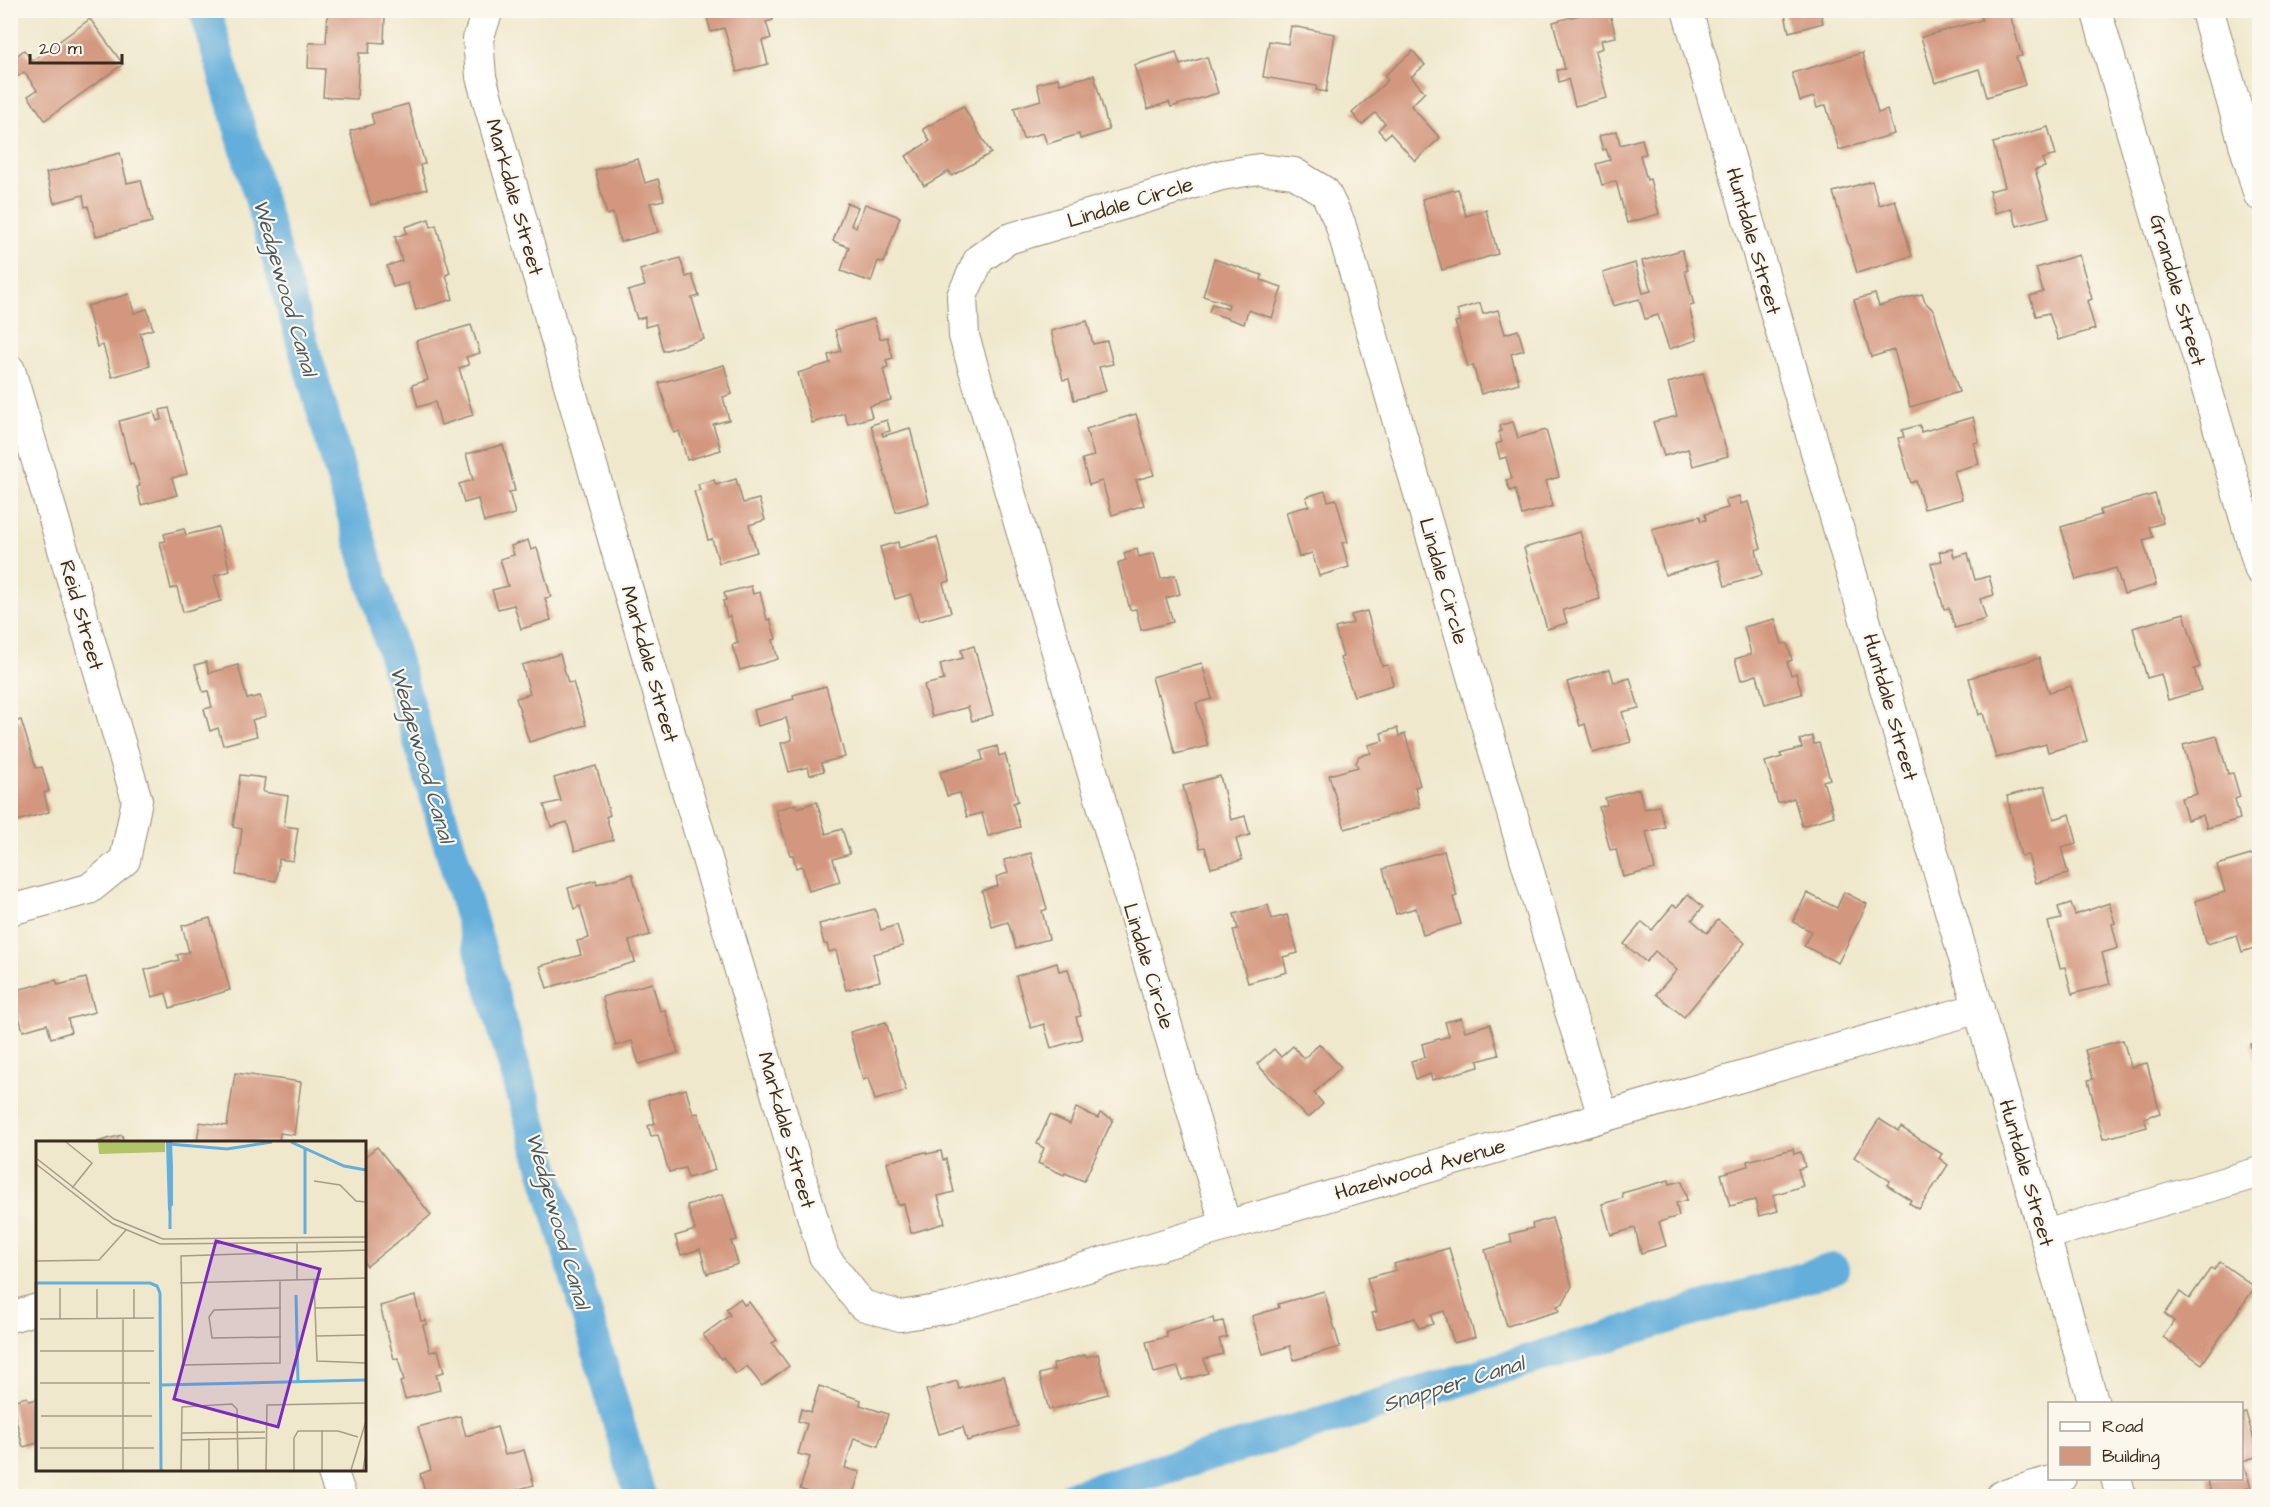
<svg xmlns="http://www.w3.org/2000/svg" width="2270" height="1507" font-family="'Architects Daughter',sans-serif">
  <rect width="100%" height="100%" fill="#fbf7ec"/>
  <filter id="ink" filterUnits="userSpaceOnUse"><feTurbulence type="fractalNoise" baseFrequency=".0167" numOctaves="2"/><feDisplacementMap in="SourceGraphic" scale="12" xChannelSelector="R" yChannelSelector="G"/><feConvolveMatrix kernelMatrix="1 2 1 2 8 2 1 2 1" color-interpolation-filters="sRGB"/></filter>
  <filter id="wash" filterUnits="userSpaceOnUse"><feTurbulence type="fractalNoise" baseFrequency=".008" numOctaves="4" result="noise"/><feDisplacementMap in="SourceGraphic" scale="24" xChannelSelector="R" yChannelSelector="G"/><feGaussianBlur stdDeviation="1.35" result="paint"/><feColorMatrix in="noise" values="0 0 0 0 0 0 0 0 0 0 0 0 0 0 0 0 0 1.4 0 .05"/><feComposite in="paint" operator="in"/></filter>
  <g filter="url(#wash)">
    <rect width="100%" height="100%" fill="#efe8cc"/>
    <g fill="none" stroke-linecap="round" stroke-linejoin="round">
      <g stroke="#63aedb" stroke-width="32">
        <polyline points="205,10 640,1496"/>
        <polyline points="1073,1496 1833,1269"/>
      </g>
    </g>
    <g id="blocks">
      <g fill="#d3967e">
        <polygon points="328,10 385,14 384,43 370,42 369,53 359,53 357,99 323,97 325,69 308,68 309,43 326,43"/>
        <polygon points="705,10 770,10 773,20 766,22 771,38 762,41 768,64 737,72 724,28 711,32"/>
        <polygon points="1598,10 1609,10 1616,37 1601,40 1603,48 1595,51 1607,98 1575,106 1568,79 1559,82 1557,70 1565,69 1553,22"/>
        <polygon points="1784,10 1820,10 1823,23 1789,32"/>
        <polygon points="1979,10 2002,10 2003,13 2009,11 2022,56 2016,57 2025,85 1987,97 1979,69 1935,83 1921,37 1982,20"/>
        <polygon points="90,19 123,64 45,120 28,96 37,90 24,72 10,82 10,61 24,50 32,61"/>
        <polygon points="1291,26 1335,34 1326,92 1316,90 1317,86 1263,77 1269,41 1288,44"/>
        <polygon points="1413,51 1425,65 1411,77 1425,92 1411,106 1440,138 1415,161 1390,133 1385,138 1378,130 1385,123 1375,113 1362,125 1352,113 1388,80 1384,76"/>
        <polygon points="1176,52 1180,65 1207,57 1218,93 1171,107 1169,102 1148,109 1134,65"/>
        <polygon points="1862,53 1878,113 1887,110 1894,134 1839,150 1826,105 1817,108 1814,97 1800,101 1792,73"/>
        <polygon points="1094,75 1109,130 1080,139 1079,134 1047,144 1043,133 1023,139 1014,108 1041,100 1037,84 1058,78 1060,84"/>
        <polygon points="408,104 425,164 420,165 427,189 371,205 350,131 374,124 371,114"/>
        <polygon points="963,106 991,153 952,176 949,171 924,186 906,156 930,141 923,129"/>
        <polygon points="2048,127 2056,155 2042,159 2045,167 2035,170 2049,217 2017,226 2011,208 1995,213 1989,191 2005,187 1993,143"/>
        <polygon points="1617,131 1620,145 1642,139 1646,154 1640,155 1647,180 1650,179 1659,214 1627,223 1616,181 1602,185 1596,164 1610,160 1606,149 1603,150 1599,136"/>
        <polygon points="120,153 127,183 141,180 152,222 96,236 88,206 85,207 83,195 54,203 46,173"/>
        <polygon points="638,159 645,183 658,179 664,200 650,203 658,232 620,242 613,213 607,215 595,170"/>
        <polygon points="1872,181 1879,205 1895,200 1912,256 1857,273 1833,192"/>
        <polygon points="1458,189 1466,216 1486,210 1498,254 1442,270 1422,199"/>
        <polygon points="847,203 858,207 851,225 856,227 865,204 900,217 884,263 878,261 871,282 841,271 849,247 833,241"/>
        <polygon points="429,219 431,227 436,225 450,273 446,275 453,299 416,310 408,283 393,287 387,266 402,261 395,237 407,233 405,227"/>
        <polygon points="1682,250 1688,270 1685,271 1694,305 1689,306 1697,340 1669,349 1658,315 1645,319 1639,299 1613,306 1603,273 1635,263 1643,293 1651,291 1642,261"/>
        <polygon points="2079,255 2092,299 2087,301 2095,329 2058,340 2049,313 2036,316 2030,296 2043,292 2036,268"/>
        <polygon points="680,258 686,277 692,275 699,296 692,298 704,339 663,351 656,324 645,327 645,317 637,319 628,291 645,286 640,270"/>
        <polygon points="1214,259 1262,275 1261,280 1282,287 1272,318 1248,310 1244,324 1209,312 1212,304 1228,309 1229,304 1203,296"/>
        <polygon points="129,294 134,313 147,309 153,329 140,333 150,366 112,377 103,345 97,347 87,306"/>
        <polygon points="1875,294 1879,306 1922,294 1925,302 1934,311 1959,392 1910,407 1894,350 1871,357 1854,300"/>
        <polygon points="1480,303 1483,314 1498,310 1505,334 1518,330 1524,350 1511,354 1519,383 1481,394 1473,365 1468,367 1455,322 1460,321 1457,310"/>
        <polygon points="874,319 880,339 887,337 893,358 886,360 888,367 883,369 891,400 869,406 872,417 848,424 844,413 812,423 798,373 830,363 828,355 841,351 835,330"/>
        <polygon points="1087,321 1093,344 1107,341 1113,364 1099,367 1106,391 1074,400 1069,379 1063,380 1051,331"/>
        <polygon points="471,325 480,353 466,357 469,365 459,368 473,415 441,425 435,402 418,407 412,385 428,380 416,341"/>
        <polygon points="724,365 732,394 723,397 729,420 713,424 721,450 687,460 679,431 674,433 659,383"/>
        <polygon points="1703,373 1728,456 1693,466 1688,449 1664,456 1653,422 1677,416 1668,383"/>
        <polygon points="169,408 187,474 172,478 177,495 141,505 137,487 140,486 133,463 130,464 119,421 154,412 157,421 162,419 160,410"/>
        <polygon points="1136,414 1154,475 1136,480 1144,505 1112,515 1102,481 1089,485 1082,459 1094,456 1086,429"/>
        <polygon points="1973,417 1979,442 1974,443 1979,464 1954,471 1962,499 1924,509 1916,481 1911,483 1898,438 1904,437 1902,430 1920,425 1921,432"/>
        <polygon points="887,420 890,431 882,433 883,436 910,428 929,503 896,512 871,425"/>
        <polygon points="1513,422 1518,438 1546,430 1559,477 1546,481 1553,506 1522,515 1515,489 1510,491 1506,480 1512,479 1506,457 1500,459 1496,444 1502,442 1499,432 1501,431 1500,425"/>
        <polygon points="503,445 515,491 509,492 515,514 484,522 478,499 464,503 459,484 473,480 466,454"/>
        <polygon points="736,479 743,503 759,499 765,520 749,525 757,552 719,563 712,539 708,540 694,491 700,490 698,484 714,480 716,485"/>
        <polygon points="1325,491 1328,501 1336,499 1348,542 1342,543 1349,567 1319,576 1312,553 1299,557 1286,512 1309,506 1306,497"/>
        <polygon points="2155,494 2163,523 2149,527 2153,537 2143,540 2156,585 2124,594 2116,568 2076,580 2061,527 2101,515 2100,510"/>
        <polygon points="1739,496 1741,504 1748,502 1761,548 1756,550 1762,575 1725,586 1718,560 1665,575 1652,529 1700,516 1701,521 1706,520 1705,514 1728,508 1725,500"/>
        <polygon points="218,527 230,571 214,576 221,601 183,612 177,587 171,589 160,542 166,541 164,534 184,529 186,535"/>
        <polygon points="1580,532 1600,599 1563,610 1567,623 1547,629 1524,548"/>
        <polygon points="937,537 950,581 943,583 951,612 919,621 911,594 895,599 880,547 898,542 899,548"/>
        <polygon points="528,540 531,550 537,548 551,597 545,598 551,620 521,629 514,605 498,609 492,590 508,586 500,559 514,555 511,546"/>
        <polygon points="1137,549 1139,557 1154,553 1161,579 1175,575 1180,594 1166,598 1173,622 1141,630 1136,609 1130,610 1118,563 1126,560 1124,553"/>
        <polygon points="1952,549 1954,557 1968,553 1975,580 1989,576 1994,595 1980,599 1986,619 1955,628 1949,608 1944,609 1931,563 1942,561 1939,552"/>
        <polygon points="751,586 753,594 760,592 767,620 770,619 776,639 773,640 778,659 740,670 732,645 738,643 730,616 727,617 723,601 726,600 724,593"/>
        <polygon points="1367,611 1382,666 1388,665 1393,685 1354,696 1340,658 1343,657 1335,628 1353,623 1351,615"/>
        <polygon points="2184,613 2200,667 2194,669 2201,690 2168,700 2161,674 2147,678 2133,628"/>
        <polygon points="1775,619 1782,644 1787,643 1792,660 1787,662 1791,675 1796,673 1802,694 1765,704 1757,675 1741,680 1735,659 1751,654 1744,627"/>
        <polygon points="974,646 993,715 972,721 968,707 932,717 924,685 944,680 940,664 963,658 961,650"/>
        <polygon points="560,654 568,683 573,682 586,725 529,742 516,698 530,694 522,665"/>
        <polygon points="2039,658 2049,692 2071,686 2087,741 2048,752 2046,744 1996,758 1983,713 1979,715 1969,678"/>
        <polygon points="206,662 209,673 238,665 247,699 260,696 266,716 252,720 257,736 223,745 218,728 210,731 204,709 212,707 208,691 203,692 195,665"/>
        <polygon points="1202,663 1212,699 1196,703 1208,746 1175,754 1159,694 1157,695 1152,677"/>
        <polygon points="1610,669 1614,683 1630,678 1639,708 1622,712 1631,742 1593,753 1585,724 1580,726 1567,682"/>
        <polygon points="826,686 845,757 821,763 824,771 810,775 808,767 789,772 781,743 792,740 786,718 758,726 754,710 794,699 793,695"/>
        <polygon points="21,720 36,768 42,767 49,791 44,793 49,812 16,821 10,807 10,723"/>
        <polygon points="1397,728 1399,736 1405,734 1420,785 1415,787 1420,807 1345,829 1329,775 1358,767 1356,763 1359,756 1371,753 1368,745 1383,741 1381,733"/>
        <polygon points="1812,736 1814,744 1819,743 1830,779 1823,781 1834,816 1802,826 1794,798 1778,803 1765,762 1782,757 1780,754 1802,748 1800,740"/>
        <polygon points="2217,736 2228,774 2233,773 2240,797 2235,799 2240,819 2207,828 2203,815 2187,820 2181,798 2197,794 2183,745"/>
        <polygon points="997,746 999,756 1005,754 1018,801 1013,803 1020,827 988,836 982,813 967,817 960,793 947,796 940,772 983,760 981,751"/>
        <polygon points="596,766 610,815 606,817 613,840 575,851 567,822 551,827 544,805 561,801 554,778"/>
        <polygon points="240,775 265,778 263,792 288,796 284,826 298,828 293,861 279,859 276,881 236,875 242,829 233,827"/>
        <polygon points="1220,776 1231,820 1245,816 1250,835 1236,839 1242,860 1211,868 1205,847 1200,848 1183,786"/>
        <polygon points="2045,786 2054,819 2070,814 2077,843 2061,847 2068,874 2036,883 2028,855 2021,856 2007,796"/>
        <polygon points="1639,789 1644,809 1659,806 1665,827 1646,832 1655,869 1623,877 1616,849 1610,850 1599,807 1607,805 1605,798"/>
        <polygon points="817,802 826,834 842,829 850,854 833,859 840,882 809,891 802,866 796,868 793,855 790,855 776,810 796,804 797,808"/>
        <polygon points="1444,851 1457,896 1453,897 1461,924 1423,935 1416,908 1396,914 1383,869"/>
        <polygon points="1031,853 1047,909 1042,911 1049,939 1016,948 1008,922 992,927 982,891 998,886 996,877 1008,873 1004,860"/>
        <polygon points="2254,854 2260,872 2260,946 2242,952 2237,935 2207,944 2195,901 2225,892 2217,865"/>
        <polygon points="632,874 650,935 629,941 635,962 547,988 540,966 581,955 577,941 589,938 580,906 574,909 568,888 596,880 597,884"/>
        <polygon points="1844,892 1867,904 1838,963 1804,946 1811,931 1793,922 1807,893 1837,908"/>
        <polygon points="1688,894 1703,907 1692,920 1707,933 1718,920 1745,943 1684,1017 1656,994 1677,970 1655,951 1646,962 1624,944 1642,922 1652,930 1673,905 1677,907"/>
        <polygon points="2071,903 2075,915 2109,903 2115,923 2112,924 2118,948 2102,953 2110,984 2072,994 2065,967 2060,968 2048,922 2061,919 2058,907"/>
        <polygon points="1268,905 1272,919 1287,915 1298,953 1283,957 1287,972 1248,983 1233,930 1238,929 1234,914"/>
        <polygon points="875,909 881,930 897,925 903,946 873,954 880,981 846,990 836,950 829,952 827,944 824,944 819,924"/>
        <polygon points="210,918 230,990 170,1008 166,993 152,997 145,970 179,960 177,955 189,952 182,926"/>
        <polygon points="1057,963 1059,971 1068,969 1081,1016 1076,1017 1082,1039 1051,1048 1044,1024 1031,1028 1016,976"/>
        <polygon points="86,978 95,1012 68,1019 71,1032 51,1038 47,1024 23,1031 18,1013 10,1015 13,991 56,980 58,985"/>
        <polygon points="652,983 660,1011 665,1010 678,1053 639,1064 632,1041 616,1046 602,997"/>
        <polygon points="1461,1018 1465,1031 1490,1024 1499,1055 1478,1061 1479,1067 1432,1080 1430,1074 1416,1079 1411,1061 1425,1057 1422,1044 1449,1036 1445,1022"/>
        <polygon points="886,1022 906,1091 875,1100 868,1078 863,1080 850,1032"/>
        <polygon points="2123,1040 2131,1067 2147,1063 2160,1113 2144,1118 2147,1127 2103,1139 2088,1080 2093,1079 2085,1050"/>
        <polygon points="2260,1041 2260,1070 2258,1071 2250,1044"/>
        <polygon points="1319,1044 1341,1067 1314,1093 1323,1104 1308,1118 1257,1064 1274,1049 1281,1057 1293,1046 1304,1059"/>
        <polygon points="235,1073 301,1082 294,1135 280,1133 279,1142 197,1142 200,1122 227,1126"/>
        <polygon points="686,1089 693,1114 698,1113 715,1170 688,1178 685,1168 669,1172 658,1135 651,1136 648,1126 655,1123 648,1100"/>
        <polygon points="1076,1108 1098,1118 1100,1113 1113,1119 1084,1181 1065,1173 1064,1175 1038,1163 1044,1148 1037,1144 1050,1115 1070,1124"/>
        <polygon points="1879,1119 1898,1131 1901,1127 1942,1154 1939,1158 1948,1165 1919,1209 1909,1203 1911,1200 1887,1185 1890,1181 1854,1157"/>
        <polygon points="122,1135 124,1142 97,1142"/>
        <polygon points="377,1147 431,1215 367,1266 364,1263 364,1157"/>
        <polygon points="1793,1149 1794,1154 1801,1152 1805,1167 1798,1169 1803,1186 1773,1195 1778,1211 1759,1216 1755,1200 1730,1206 1721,1174 1748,1166 1747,1161"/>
        <polygon points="941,1151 943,1160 946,1159 954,1192 938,1196 945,1223 911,1233 904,1204 898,1205 887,1162 926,1152 927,1154"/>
        <polygon points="1669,1180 1670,1184 1682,1181 1687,1200 1676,1203 1679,1216 1659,1222 1666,1246 1641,1253 1635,1228 1611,1235 1602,1204 1623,1198 1622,1193"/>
        <polygon points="723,1194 737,1240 731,1241 738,1264 707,1274 700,1249 681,1255 675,1236 695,1230 687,1205"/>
        <polygon points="1552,1218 1572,1286 1563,1303 1557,1306 1559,1311 1507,1326 1485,1250 1512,1242 1510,1234 1533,1228 1532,1224"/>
        <polygon points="1449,1248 1475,1337 1454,1343 1444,1311 1431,1315 1433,1324 1419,1328 1415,1318 1377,1329 1372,1313 1377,1312 1367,1278 1396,1270 1394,1264"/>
        <polygon points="2220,1262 2255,1287 2202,1364 2163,1337 2174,1321 2165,1314 2180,1292 2189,1299 2211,1268 2214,1270"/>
        <polygon points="1324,1291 1340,1347 1294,1360 1290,1346 1263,1354 1252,1316 1279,1308 1278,1304"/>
        <polygon points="415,1296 421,1321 426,1320 427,1324 423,1325 430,1352 438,1350 444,1372 436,1374 440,1390 405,1399 400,1382 404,1381 398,1358 394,1359 380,1306"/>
        <polygon points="740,1299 744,1305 749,1302 777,1340 772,1343 789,1366 762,1386 747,1366 736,1374 723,1357 721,1359 703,1335 730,1315 726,1309"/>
        <polygon points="1213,1318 1214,1323 1223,1321 1227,1337 1219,1339 1223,1354 1204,1359 1208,1373 1182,1380 1178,1367 1154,1373 1146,1342 1167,1337 1166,1331"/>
        <polygon points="1098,1354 1108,1394 1049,1410 1039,1374 1054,1370 1053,1364 1085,1355 1086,1357"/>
        <polygon points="1004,1376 1018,1426 967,1441 963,1427 939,1434 926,1390 957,1381 959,1389"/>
        <polygon points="819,1386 861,1400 860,1405 888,1414 878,1446 854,1438 845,1468 860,1472 852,1496 823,1496 800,1489 810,1457 798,1454 807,1424 798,1421 801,1409 811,1412"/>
        <polygon points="27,1397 29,1401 38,1399 38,1443 23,1447 11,1401"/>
        <polygon points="2246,1413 2259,1456 2242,1461 2251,1487 2221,1496 2212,1496 2207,1478 2242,1478 2242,1414"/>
        <polygon points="460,1416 466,1436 497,1427 505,1455 524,1450 534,1485 493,1496 426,1496 420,1474 431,1470 418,1427"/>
      </g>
    </g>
  </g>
  <g filter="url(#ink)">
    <use href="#blocks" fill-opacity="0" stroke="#958975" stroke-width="1.5"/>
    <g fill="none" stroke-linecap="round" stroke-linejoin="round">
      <defs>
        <g id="minor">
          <polyline points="488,10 478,39 481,77 622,570 824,1256 862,1305 900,1316 949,1308 1226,1226 1979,1008"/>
          <polyline points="1687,10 2094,1404"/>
          <polyline points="2096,10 2260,570"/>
          <polyline points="10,370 137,800 125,860 89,889 10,910"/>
          <polyline points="1226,1226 964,336 962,296 979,259 1008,239 1222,175 1259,169 1294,173 1325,192 1340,223 1567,1002 1603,1116"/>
          <polyline points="2045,1235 2260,1172"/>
          <polyline points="10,1317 38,1309"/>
          <polyline points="332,1470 341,1496"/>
          <polyline points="2116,1478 2121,1496"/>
          <polyline points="2001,1496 2061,1478"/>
        </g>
        <polyline id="secondary" points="2207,10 2260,194"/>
      </defs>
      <use href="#minor" stroke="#958975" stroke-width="32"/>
      <use href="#secondary" stroke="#958975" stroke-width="35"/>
      <use href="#minor" stroke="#fff" stroke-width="30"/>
      <use href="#secondary" stroke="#fff" stroke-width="33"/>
    </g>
  </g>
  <g text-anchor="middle" stroke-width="4.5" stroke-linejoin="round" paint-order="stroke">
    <g font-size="21" fill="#3b2a1e" stroke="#fbf7ec">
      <text transform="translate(515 197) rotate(74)" y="7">Markdale Street</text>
      <text transform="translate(1130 202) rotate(-17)" y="7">Lindale Circle</text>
      <text transform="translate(1754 241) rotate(74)" y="7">Huntdale Street</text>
      <text transform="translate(2178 290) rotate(74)" y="7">Grandale Street</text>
      <text transform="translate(1444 581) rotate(74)" y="7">Lindale Circle</text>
      <text transform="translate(82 615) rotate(74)" y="7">Reid Street</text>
      <text transform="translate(650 664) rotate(74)" y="7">Markdale Street</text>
      <text transform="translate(1891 707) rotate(74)" y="7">Huntdale Street</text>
      <text transform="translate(1149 966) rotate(73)" y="7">Lindale Circle</text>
      <text transform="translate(787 1130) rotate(74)" y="7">Markdale Street</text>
      <text transform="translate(1420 1169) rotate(-16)" y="7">Hazelwood Avenue</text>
      <text transform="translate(2027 1173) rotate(74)" y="7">Huntdale Street</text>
    </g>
    <g font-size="22" font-style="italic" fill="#495860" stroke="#fbf7ec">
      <text transform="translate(286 287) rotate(74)" y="8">Wedgewood Canal</text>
      <text transform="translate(423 754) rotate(74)" y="8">Wedgewood Canal</text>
      <text transform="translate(559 1220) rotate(74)" y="8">Wedgewood Canal</text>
      <text transform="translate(1453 1383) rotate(-17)" y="8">Snapper Canal</text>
    </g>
  </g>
  <g transform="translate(36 1141)">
    <rect width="330" height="330" fill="#efe8cc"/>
    <path d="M62,1h67v10l-66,2z" fill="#b1c467"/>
    <path d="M130,1h6l1,26v37l-5,6z" fill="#63aedb"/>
    <path fill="none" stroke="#63aedb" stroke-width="3" d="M255,1l53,24 22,4M133,3l58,5 45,-7M269,7v86M134,66v22M260,154l2,87M125,244l205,-5M0,329v-187h114l7,3 3,7 1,177"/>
    <path fill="none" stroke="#a79c86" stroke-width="1.5" d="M30,1l26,21 -20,25M0,17l78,61 49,20 203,-2M0,23l77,60 47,20 206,-2M278,40l26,4 16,16 10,1M261,101v38M0,120l63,-1 27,-30M244,139v83l-97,2 -2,-109 185,-6M278,139l3,81 49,2M144,142l186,-5M98,148v29M245,167l-67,2 -5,7 3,21 69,-1M279,167l51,-1M87,177v152M4,178l114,-1M24,178v-31M61,178v-30M280,195l50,-1M4,210h114M4,242h110M5,275h111M286,289v40M145,292l84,-1M173,297v32M145,299l84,-2M4,307h114M145,329l1,-63 50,-3 5,5 1,61M230,329l1,-65 99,-2M258,329v-32l4,-7h40l20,6M315,329l15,-49M327,329l3,-18"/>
    <path fill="#7b2cbf" fill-opacity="0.15" stroke="#7b2cbf" stroke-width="3" d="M180,100l104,28 -42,158 -104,-28z"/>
    <rect width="330" height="330" fill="none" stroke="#3b2a1e" stroke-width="3"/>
  </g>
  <rect width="2270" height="1507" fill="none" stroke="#fbf7ec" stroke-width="36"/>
  <rect x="2048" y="1402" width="195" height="78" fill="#fbf7ec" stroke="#aea59a" stroke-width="1.5"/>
  <rect x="2060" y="1422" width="30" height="9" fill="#ffffff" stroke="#aea59a" stroke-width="1.5"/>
  <text x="2102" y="1432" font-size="18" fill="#3b2a1e">Road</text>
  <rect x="2060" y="1447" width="30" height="18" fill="#d3967e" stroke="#aea59a" stroke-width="1.5"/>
  <text x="2102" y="1462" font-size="18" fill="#3b2a1e">Building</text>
  <path d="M30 54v9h92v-9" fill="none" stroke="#3b2a1e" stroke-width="3"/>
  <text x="39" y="54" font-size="18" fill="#3b2a1e" stroke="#fbf7ec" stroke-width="4.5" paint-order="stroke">20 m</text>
</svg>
